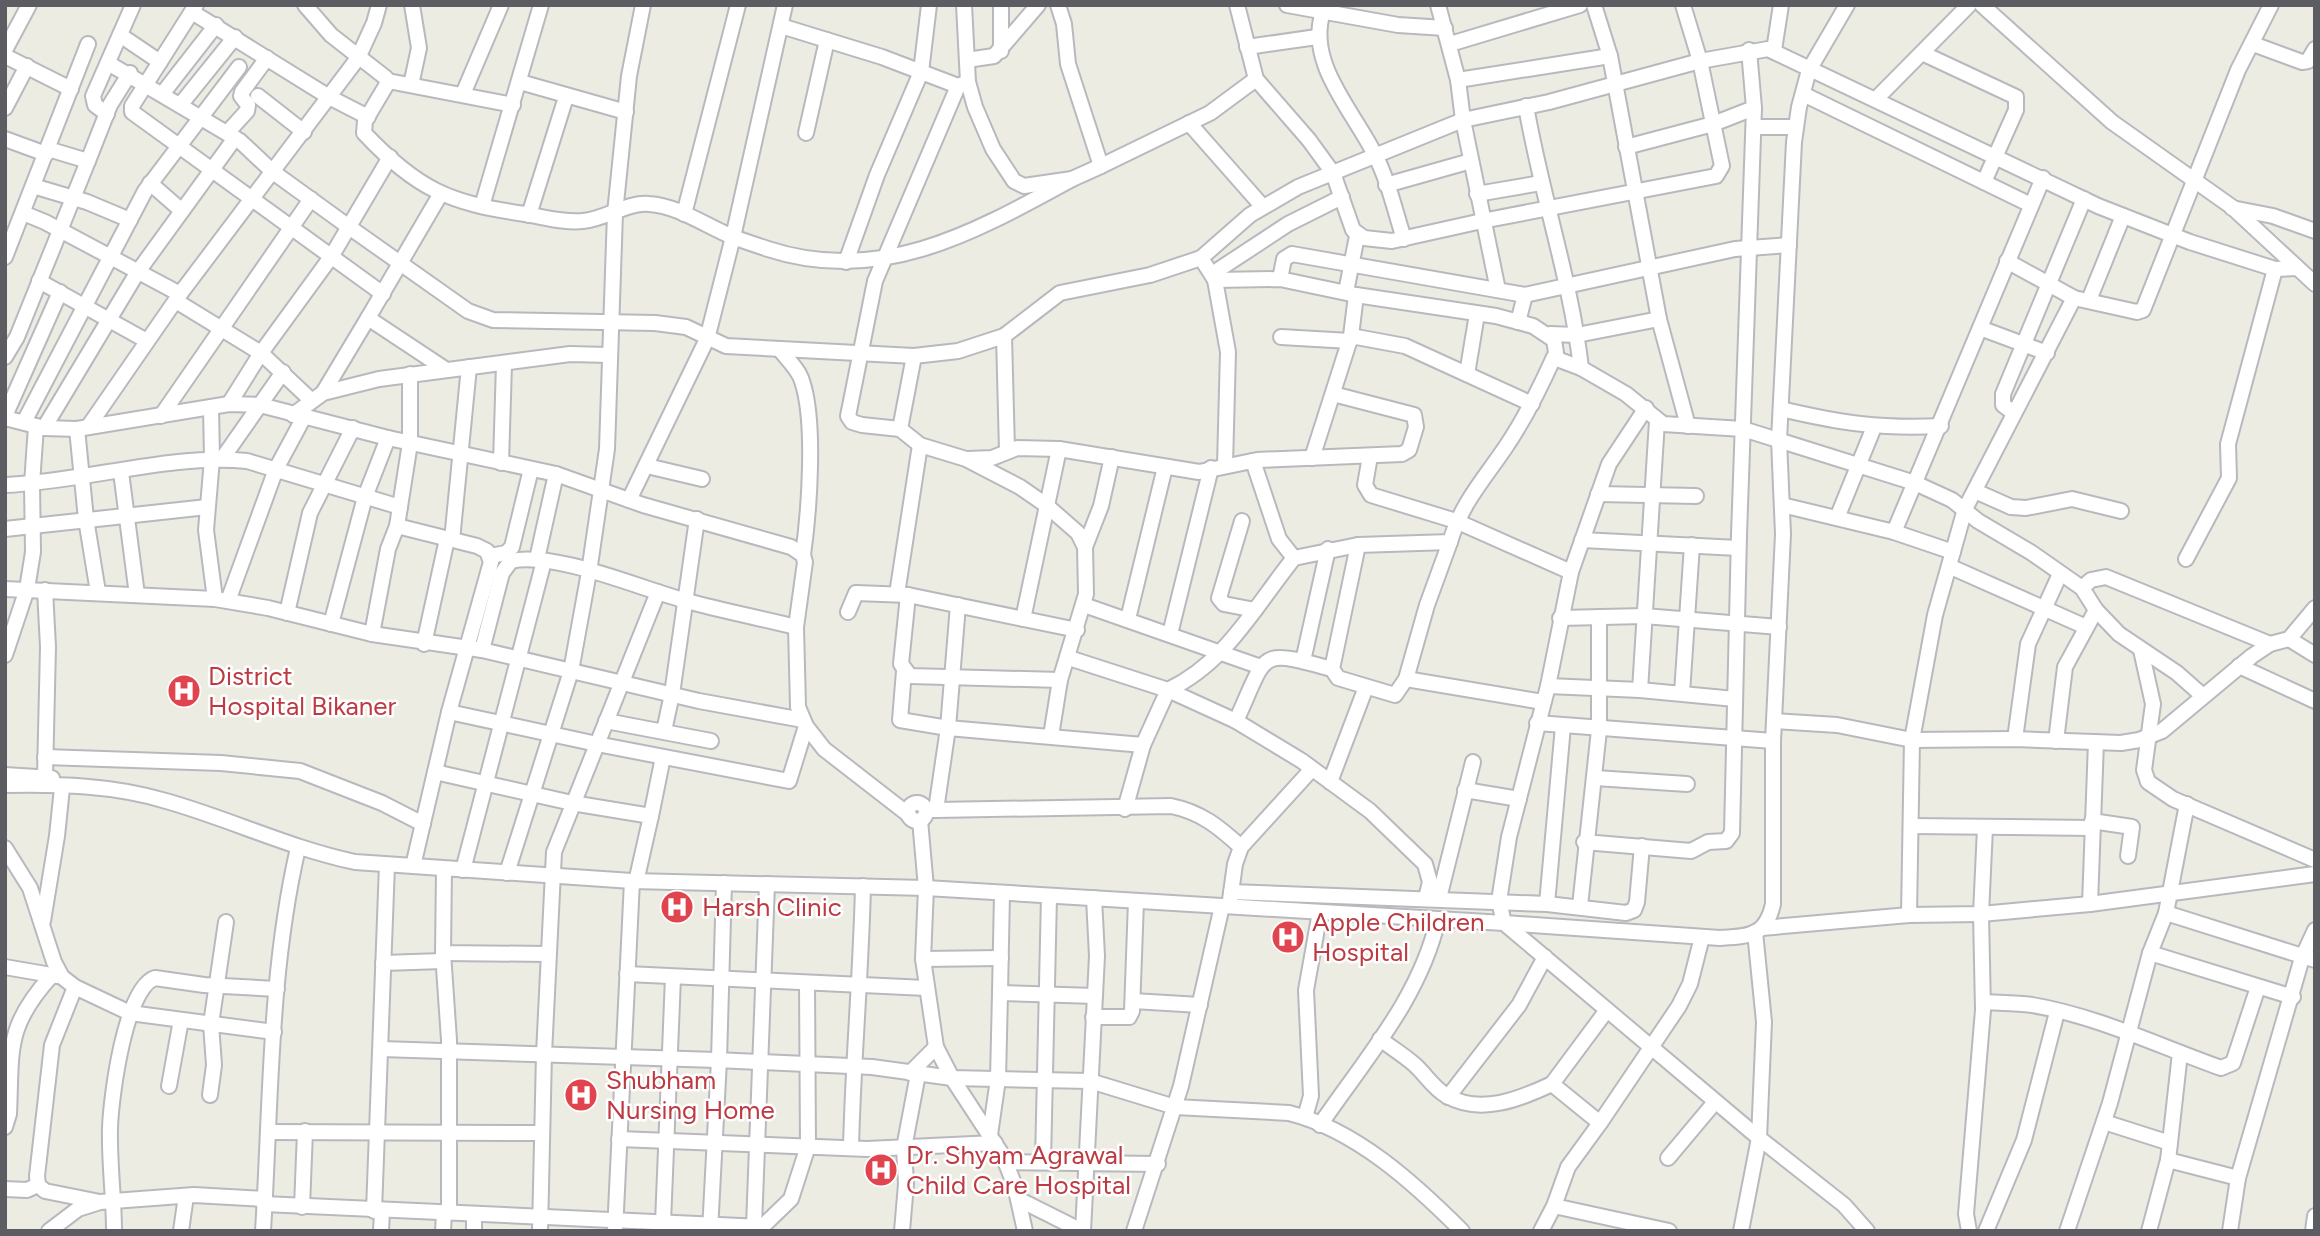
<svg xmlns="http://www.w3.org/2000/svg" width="2320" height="1236" font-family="Figtree,sans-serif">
  <rect width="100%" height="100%" fill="#edece3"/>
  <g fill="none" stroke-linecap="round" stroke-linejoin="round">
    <defs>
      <g id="minor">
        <polyline points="196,5 132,106 132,112 383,294"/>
        <path d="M305,5l26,30 55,43 1,6 -22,37 -1,12c54,57 85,70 161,81 19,3 39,9 58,7 23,-2 44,-19 66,-17 30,2 57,22 84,33 11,4 23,8 35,12 113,37 207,-17 304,-70"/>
        <polyline points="964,5 968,82 975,107 993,149 1014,181 1024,186 1072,179 1101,166 1210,113 1256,79"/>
        <polyline points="1058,5 1064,24 1068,64 1101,166"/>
        <polyline points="1237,5 1256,79 1309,140 1333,173 1353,230 1364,238 1392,241 1482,221 1716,176 1722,166 1700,61 1683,5"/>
        <polyline points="1287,5 1398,25 1445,28"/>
        <polyline points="1438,5 1458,80 1463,120 1498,290"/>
        <polyline points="1594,5 1610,56 1659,319 1688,426"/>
        <polyline points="1982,5 2112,122 2232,207 2315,284"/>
        <polyline points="192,12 329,97 368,117"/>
        <path d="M1323,12c-17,50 30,99 51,141 14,26 21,58 30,86"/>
        <polyline points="781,26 882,57 958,86"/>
        <polyline points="120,35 160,62"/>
        <polyline points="1450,44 1580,5"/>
        <polyline points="2253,44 2302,62 2308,61 2315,49"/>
        <polyline points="1247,47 1317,37"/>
        <polyline points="5,50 29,5"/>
        <polyline points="1774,50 1781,5"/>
        <polyline points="1001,51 1001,5"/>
        <polyline points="1922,53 2016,97 2016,110 1984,182"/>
        <polyline points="5,56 71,89"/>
        <polyline points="967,60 994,56 1038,5"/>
        <polyline points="108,63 240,141 273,172 349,227 468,311 493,320 655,323 686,327 726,346 914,356 958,351 1004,336 1060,293 1150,275 1201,258 1215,280 1280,279 1356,295 1496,316 1533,326 1554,340 1557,359 1581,368 1626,394 1663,424 1743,429 1915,483 1952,500 1978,521 2032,553 2082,588 2096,610 2119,634 2177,673 2203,696"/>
        <polyline points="1458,80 1610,56"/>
        <polyline points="388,81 513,105"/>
        <polyline points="520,82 626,112"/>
        <polyline points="968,82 958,86 875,281 848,416 852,422 862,425 900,429 920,445 966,459 1020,487 1046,505 1078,533 1085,547 1086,594 1060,680 1051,736"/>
        <polyline points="411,85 419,48 412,5"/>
        <polyline points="163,93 216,25"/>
        <polyline points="463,94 501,5"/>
        <polyline points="1803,94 2031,205"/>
        <polyline points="258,96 304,132"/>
        <polyline points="1877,98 1969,5"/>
        <polyline points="181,104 235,37"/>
        <path d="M1526,106c15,88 45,174 55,262"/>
        <polyline points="5,108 27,66"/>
        <polyline points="107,114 95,105 93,96 133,5"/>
        <polyline points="1189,123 1263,207"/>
        <polyline points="1754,127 1795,127"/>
        <polyline points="227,133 247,111 248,105 241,96 242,92 267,58"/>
        <polyline points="806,133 827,40"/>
        <polyline points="5,139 46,154"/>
        <polyline points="1626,147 1713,124 1754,108"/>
        <polyline points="88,161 110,105 130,73"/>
        <polyline points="150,183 182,211"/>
        <polyline points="1386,185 1471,161"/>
        <polyline points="33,186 87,202 130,220"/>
        <polyline points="1477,194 1541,183"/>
        <polyline points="440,195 368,318 445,369"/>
        <polyline points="482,206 541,5"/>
        <polyline points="2232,208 2273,216 2315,231"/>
        <polyline points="23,213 45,222 180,294"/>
        <polyline points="684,214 738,5"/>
        <polyline points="529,215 566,97"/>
        <polyline points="5,257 88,44"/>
        <polyline points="1201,258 1250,215 1298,187 1463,120 1549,102 1700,61 1768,49 2098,206 2190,242 2275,269 2297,268"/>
        <polyline points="2007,261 2074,298 2137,312 2143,310 2238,70 2271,5"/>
        <polyline points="846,262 877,175 921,72 929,5"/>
        <polyline points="1212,274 1288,224 1342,197"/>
        <polyline points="1280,279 1284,259 1292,254 1525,295 1735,249 1789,245"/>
        <polyline points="1215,280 1228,352 1225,465"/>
        <polyline points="39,281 147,341"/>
        <polyline points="1346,292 1357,236"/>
        <polyline points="2089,300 2123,216"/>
        <polyline points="176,301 261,353 312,401"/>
        <polyline points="1518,322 1525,295"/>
        <polyline points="1980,328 2047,353"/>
        <polyline points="1550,334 1577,335 1659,319"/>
        <polyline points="1004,336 1007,451"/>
        <polyline points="1351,336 1356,295"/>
        <polyline points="1281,337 1350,341"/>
        <path d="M780,350c8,10 19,20 22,31 14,41 7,131 1,174"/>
        <polyline points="5,357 17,337 88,161 48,149"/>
        <polyline points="1467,374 1477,314"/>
        <polyline points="323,393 368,318"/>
        <polyline points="229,404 261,353 331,257 390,157"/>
        <polyline points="211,407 212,459 206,530 215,599"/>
        <path d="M1646,408l-37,56 -38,108 -23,114 -39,151 -10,64 5,22 216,15c30,-2 46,-2 53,-34v-163l10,-207 -4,-94 15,-298 5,-35 10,-37 38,-65"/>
        <path d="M1781,409c59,14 100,20 160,17"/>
        <polyline points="2014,413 2003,405 2003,394 2084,199"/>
        <polyline points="293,415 323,393 379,379 570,354 608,355"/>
        <polyline points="5,416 60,292"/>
        <polyline points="161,416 311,199"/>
        <polyline points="5,418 44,428 77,429 229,404 260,405 388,438 556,474 643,505 791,547 803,555 805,562 796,627 798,707 806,726 824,749 909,815"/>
        <polyline points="24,422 145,191 239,67"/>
        <polyline points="88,427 180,294 358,58 374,23 379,5"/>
        <polyline points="44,428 137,273 235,138"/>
        <polyline points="77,429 86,519 98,592"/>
        <polyline points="900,429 914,356"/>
        <polyline points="1370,456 1365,485 1371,495 1456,521 1571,572"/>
        <polyline points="1312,458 1351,336 1405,346 1532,404"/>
        <polyline points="222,459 283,372"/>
        <polyline points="968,459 992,458 1017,448 1059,449 1199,472 1257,460 1402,454 1409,450 1416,427 1414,415 1333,394"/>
        <polyline points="1253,461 1279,539 1294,558"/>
        <polyline points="501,463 504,364"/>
        <polyline points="647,466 702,479"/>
        <polyline points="121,472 137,595"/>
        <path d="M5,485c78,-3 168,-32 242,-24l153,46"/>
        <polyline points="1975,491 2011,507 2026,508 2072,499 2121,511"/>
        <polyline points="1598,494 1696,496"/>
        <polyline points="629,500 707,339 733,237 785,5"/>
        <polyline points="1782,505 1894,532 1953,552"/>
        <polyline points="1837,518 1874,427"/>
        <polyline points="1242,521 1219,598 1224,604 1255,610"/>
        <polyline points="397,526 477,546 487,551 491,562 449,712 413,866"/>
        <polyline points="5,529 207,507"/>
        <polyline points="1894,532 2043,178"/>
        <polyline points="452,540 469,367"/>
        <polyline points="1582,540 1738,548"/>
        <polyline points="1358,545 1332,669 1338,678 1395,695 1406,679 1427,605 1450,542"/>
        <polyline points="1085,547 1101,506 1112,457"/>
        <polyline points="490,556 506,553 512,547 531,469"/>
        <polyline points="537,559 556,474"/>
        <polyline points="2186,559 2229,478 2228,444 2275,269"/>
        <polyline points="1951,567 2086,627"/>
        <polyline points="2082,588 2091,580 2106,577 2270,644"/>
        <polyline points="5,589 215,599 268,608 372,634 482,650 699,701 803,720"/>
        <polyline points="897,594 920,445"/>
        <polyline points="908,595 901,664 910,676 1060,680"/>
        <polyline points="228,601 276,469 304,417"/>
        <polyline points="1084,605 1261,667"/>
        <polyline points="848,612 856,593 908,595 1077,630"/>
        <polyline points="287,613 310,513 353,428"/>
        <polyline points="1560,618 1644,616 1779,627"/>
        <polyline points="1023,619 1059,449"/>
        <polyline points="1128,619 1165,467"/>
        <polyline points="331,624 365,497 388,438"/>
        <polyline points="372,634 388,549 397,526 410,443 410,374"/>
        <polyline points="1170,634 1211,468"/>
        <polyline points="2289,639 2315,655"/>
        <polyline points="424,644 447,539"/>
        <path d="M482,650l20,-77 9,-12c44,-10 130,28 176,40 36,10 73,17 109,26"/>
        <polyline points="2141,650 2153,704 2144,770 2148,782 2173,799 2315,860"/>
        <polyline points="5,655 27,589 33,552 32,484 36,426"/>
        <polyline points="1069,658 1168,690 1236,721 1302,761 1370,811 1425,864 1430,882 1426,898"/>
        <polyline points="1303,661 1328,549"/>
        <polyline points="2239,666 2315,701"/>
        <polyline points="904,671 900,720 948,728 1143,745"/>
        <polyline points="1406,679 1543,702"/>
        <polyline points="1548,686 1640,690 1735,699"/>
        <polyline points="1640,690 1657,421"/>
        <polyline points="1682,693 1692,545"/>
        <polyline points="449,712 597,744 789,781 806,726"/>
        <polyline points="606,721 711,741"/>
        <path d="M1236,721c32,-69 20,-73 96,-52"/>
        <polyline points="1774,721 1837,725 1912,740 2015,739 2121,743 2139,740 2162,731 2252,656 2270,644 2289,639 2315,608"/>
        <polyline points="1537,723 1773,741"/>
        <polyline points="664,731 672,694 697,519"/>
        <polyline points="2015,739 2028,644 2060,574"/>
        <polyline points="2056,741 2065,667 2096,610"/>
        <polyline points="45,757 221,763 300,771 382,803 423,824"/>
        <polyline points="435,772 572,803 651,816 636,882"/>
        <polyline points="5,775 52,778"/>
        <polyline points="45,776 48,647 45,590"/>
        <polyline points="1595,778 1687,784"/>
        <polyline points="1330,782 1366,687"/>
        <path d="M5,785c54,-1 108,0 161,16 64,18 123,47 189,61l277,19 294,7 578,35 255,215 -18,93"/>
        <polyline points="1465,790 1519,799"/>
        <circle cx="917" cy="812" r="9"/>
        <path d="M1125,809l18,-64 25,-55c59,-28 87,-84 126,-132l64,-13 92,-3c11,-38 34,-63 55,-94 20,-29 35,-60 49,-91"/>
        <polyline points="926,810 936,810 948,728 958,605"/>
        <path d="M936,810l235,-4c30,6 48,21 70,41"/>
        <polyline points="651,816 663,757"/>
        <polyline points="920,820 926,888 923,959 936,1047 952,1078 1003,1156 1015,1186 1025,1231"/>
        <polyline points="2092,821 2132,827 2128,856"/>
        <polyline points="1911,826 2091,828"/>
        <polyline points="1584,842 1691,851 1708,842 1726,841 1732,833 1739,535 1754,108 1749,50"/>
        <polyline points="5,848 30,888 54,962 62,977 75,987 130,1013 274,1032"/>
        <polyline points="444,869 443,953 548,954"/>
        <polyline points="463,870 544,561"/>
        <polyline points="507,873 571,671 589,572 607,449 615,213 629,76 643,5"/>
        <polyline points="1231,892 1547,904 1626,913 1634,910 1637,902 1642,846"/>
        <polyline points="1439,898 1473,762"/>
        <polyline points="1230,900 1235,864 1241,847 1312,769"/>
        <polyline points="1547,904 1563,726"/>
        <polyline points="2090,904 2096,742"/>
        <polyline points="1580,906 1599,730 1599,617"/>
        <polyline points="2166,913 2315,960"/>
        <polyline points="1909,915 1912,740 1935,615 1965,509 2074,298"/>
        <polyline points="43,921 57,836 62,788"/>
        <polyline points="1762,928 1909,915 1981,914 2090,904 2315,874"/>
        <polyline points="1755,932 1764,1022 1759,1138 1844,1205 1867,1231"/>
        <polyline points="443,953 449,1040 449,1213"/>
        <polyline points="2150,953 2293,997"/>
        <polyline points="923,959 1001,958"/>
        <polyline points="383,963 443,961"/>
        <polyline points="5,967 57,976"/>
        <polyline points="627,974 926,988"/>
        <polyline points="75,987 52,1045 37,1176 38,1185 45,1191 100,1202"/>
        <polyline points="1000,993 1002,893"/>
        <polyline points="1133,1001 1200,1005"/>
        <path d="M1983,1002c16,1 33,1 49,3 65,11 127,41 189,63l12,-5 25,-76"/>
        <polyline points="1093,1017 1129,1017 1132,1011 1136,901"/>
        <path d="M1380,1039c12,9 25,17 35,26 11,10 18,23 32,31 34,19 73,3 105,-12"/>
        <path d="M381,1049l335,11 156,7 80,11 138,3 85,26 114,6c67,17 125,70 173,118"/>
        <polyline points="910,1073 936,1047"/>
        <polyline points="169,1086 181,1020"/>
        <polyline points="210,1095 214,1065 211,1024 226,922"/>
        <polyline points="1448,1097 1519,1005 1545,957"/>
        <polyline points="1305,1117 1311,1096 1306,990 1320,912"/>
        <polyline points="2104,1122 2170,1143 2168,1160 2149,1231"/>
        <polyline points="1600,1123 1679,1006 1690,984 1702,937"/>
        <path d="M1320,1125c45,-66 100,-127 118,-206"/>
        <path d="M5,1127l4,-13c3,-65 -4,-87 43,-139"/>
        <polyline points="269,1132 542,1133"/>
        <polyline points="990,1135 998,1079 1000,993 1095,996"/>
        <polyline points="619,1139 867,1149 995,1143"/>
        <polyline points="2170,1143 2180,1053"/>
        <path d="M851,1148c2,-87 10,-174 12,-262"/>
        <polyline points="1668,1158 1715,1102"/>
        <polyline points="2168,1160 2238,1178"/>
        <polyline points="1005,1162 1158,1164"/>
        <polyline points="1043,1162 1049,896"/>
        <polyline points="5,1189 27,1190 38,1185"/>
        <polyline points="1018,1199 1082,1231"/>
        <polyline points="264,1204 762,1227 791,1199 808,1146 807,984"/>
        <polyline points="1554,1206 1669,1231"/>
        <polyline points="302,1207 305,1131"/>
        <polyline points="374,1211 387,865"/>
        <polyline points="663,1223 673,977"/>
        <polyline points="754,1226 767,884"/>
        <polyline points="49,1231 78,1209 100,1202 194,1195 265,1199"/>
        <path d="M114,1231c0,-34 -5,-69 -4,-103 1,-31 15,-140 45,-150l49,7 73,4"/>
        <polyline points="181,1231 186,1196"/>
        <path d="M263,1231c8,-128 6,-258 35,-383"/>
        <polyline points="381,1231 382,1211"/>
        <polyline points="443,1231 444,1213"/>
        <polyline points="474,1231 474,1214"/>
        <polyline points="540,1231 544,1054 554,852 658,592"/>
        <polyline points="615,1231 632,881"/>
        <polyline points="710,1231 719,1060 724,883"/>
        <polyline points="902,1231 906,1184 904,1148 918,1074"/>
        <polyline points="1083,1231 1097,956 1094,898"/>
        <polyline points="1134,1231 1181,1086 1222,906"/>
        <polyline points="1541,1231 1554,1206 1568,1167 1600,1123 1552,1084 1607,1010"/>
        <polyline points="1969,1231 1966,1214 1983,1010 1981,914 1985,828"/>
        <polyline points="1986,1231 2024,1140 2057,1012"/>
        <polyline points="2067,1231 2110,1103 2150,953 2166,913 2187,804"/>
        <polyline points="2230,1231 2238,1178 2302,958 2315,930"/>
        <polyline points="2313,1231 2315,1216"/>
      </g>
    </defs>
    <use href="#minor" stroke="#b8b9be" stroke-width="18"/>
    <use href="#minor" stroke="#fff" stroke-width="14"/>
  </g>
  <defs>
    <symbol id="hospital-disc" viewBox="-11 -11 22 22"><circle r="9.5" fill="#e0444e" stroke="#fff"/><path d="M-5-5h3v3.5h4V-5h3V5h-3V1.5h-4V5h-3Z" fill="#fff"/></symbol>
  </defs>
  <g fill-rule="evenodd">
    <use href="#hospital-disc" x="165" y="672" width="38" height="38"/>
    <use href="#hospital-disc" x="658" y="888" width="38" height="38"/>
    <use href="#hospital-disc" x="1269" y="918" width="38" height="38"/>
    <use href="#hospital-disc" x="562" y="1076" width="38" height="38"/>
    <use href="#hospital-disc" x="862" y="1151" width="38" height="38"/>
  </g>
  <g text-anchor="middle" stroke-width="5" stroke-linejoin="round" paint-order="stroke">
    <g font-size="26" fill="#be3a42" stroke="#fff" text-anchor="start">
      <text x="208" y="685">District<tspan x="208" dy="30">Hospital Bikaner</tspan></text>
      <text x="702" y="916">Harsh Clinic</text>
      <text x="1312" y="931">Apple Children<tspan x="1312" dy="30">Hospital</tspan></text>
      <text x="606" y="1089">Shubham<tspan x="606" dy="30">Nursing Home</tspan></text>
      <text x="906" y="1164">Dr. Shyam Agrawal<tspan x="906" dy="30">Child Care Hospital</tspan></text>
    </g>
  </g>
  <rect width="2320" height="1236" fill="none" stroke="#5b5d62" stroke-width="14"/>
</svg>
